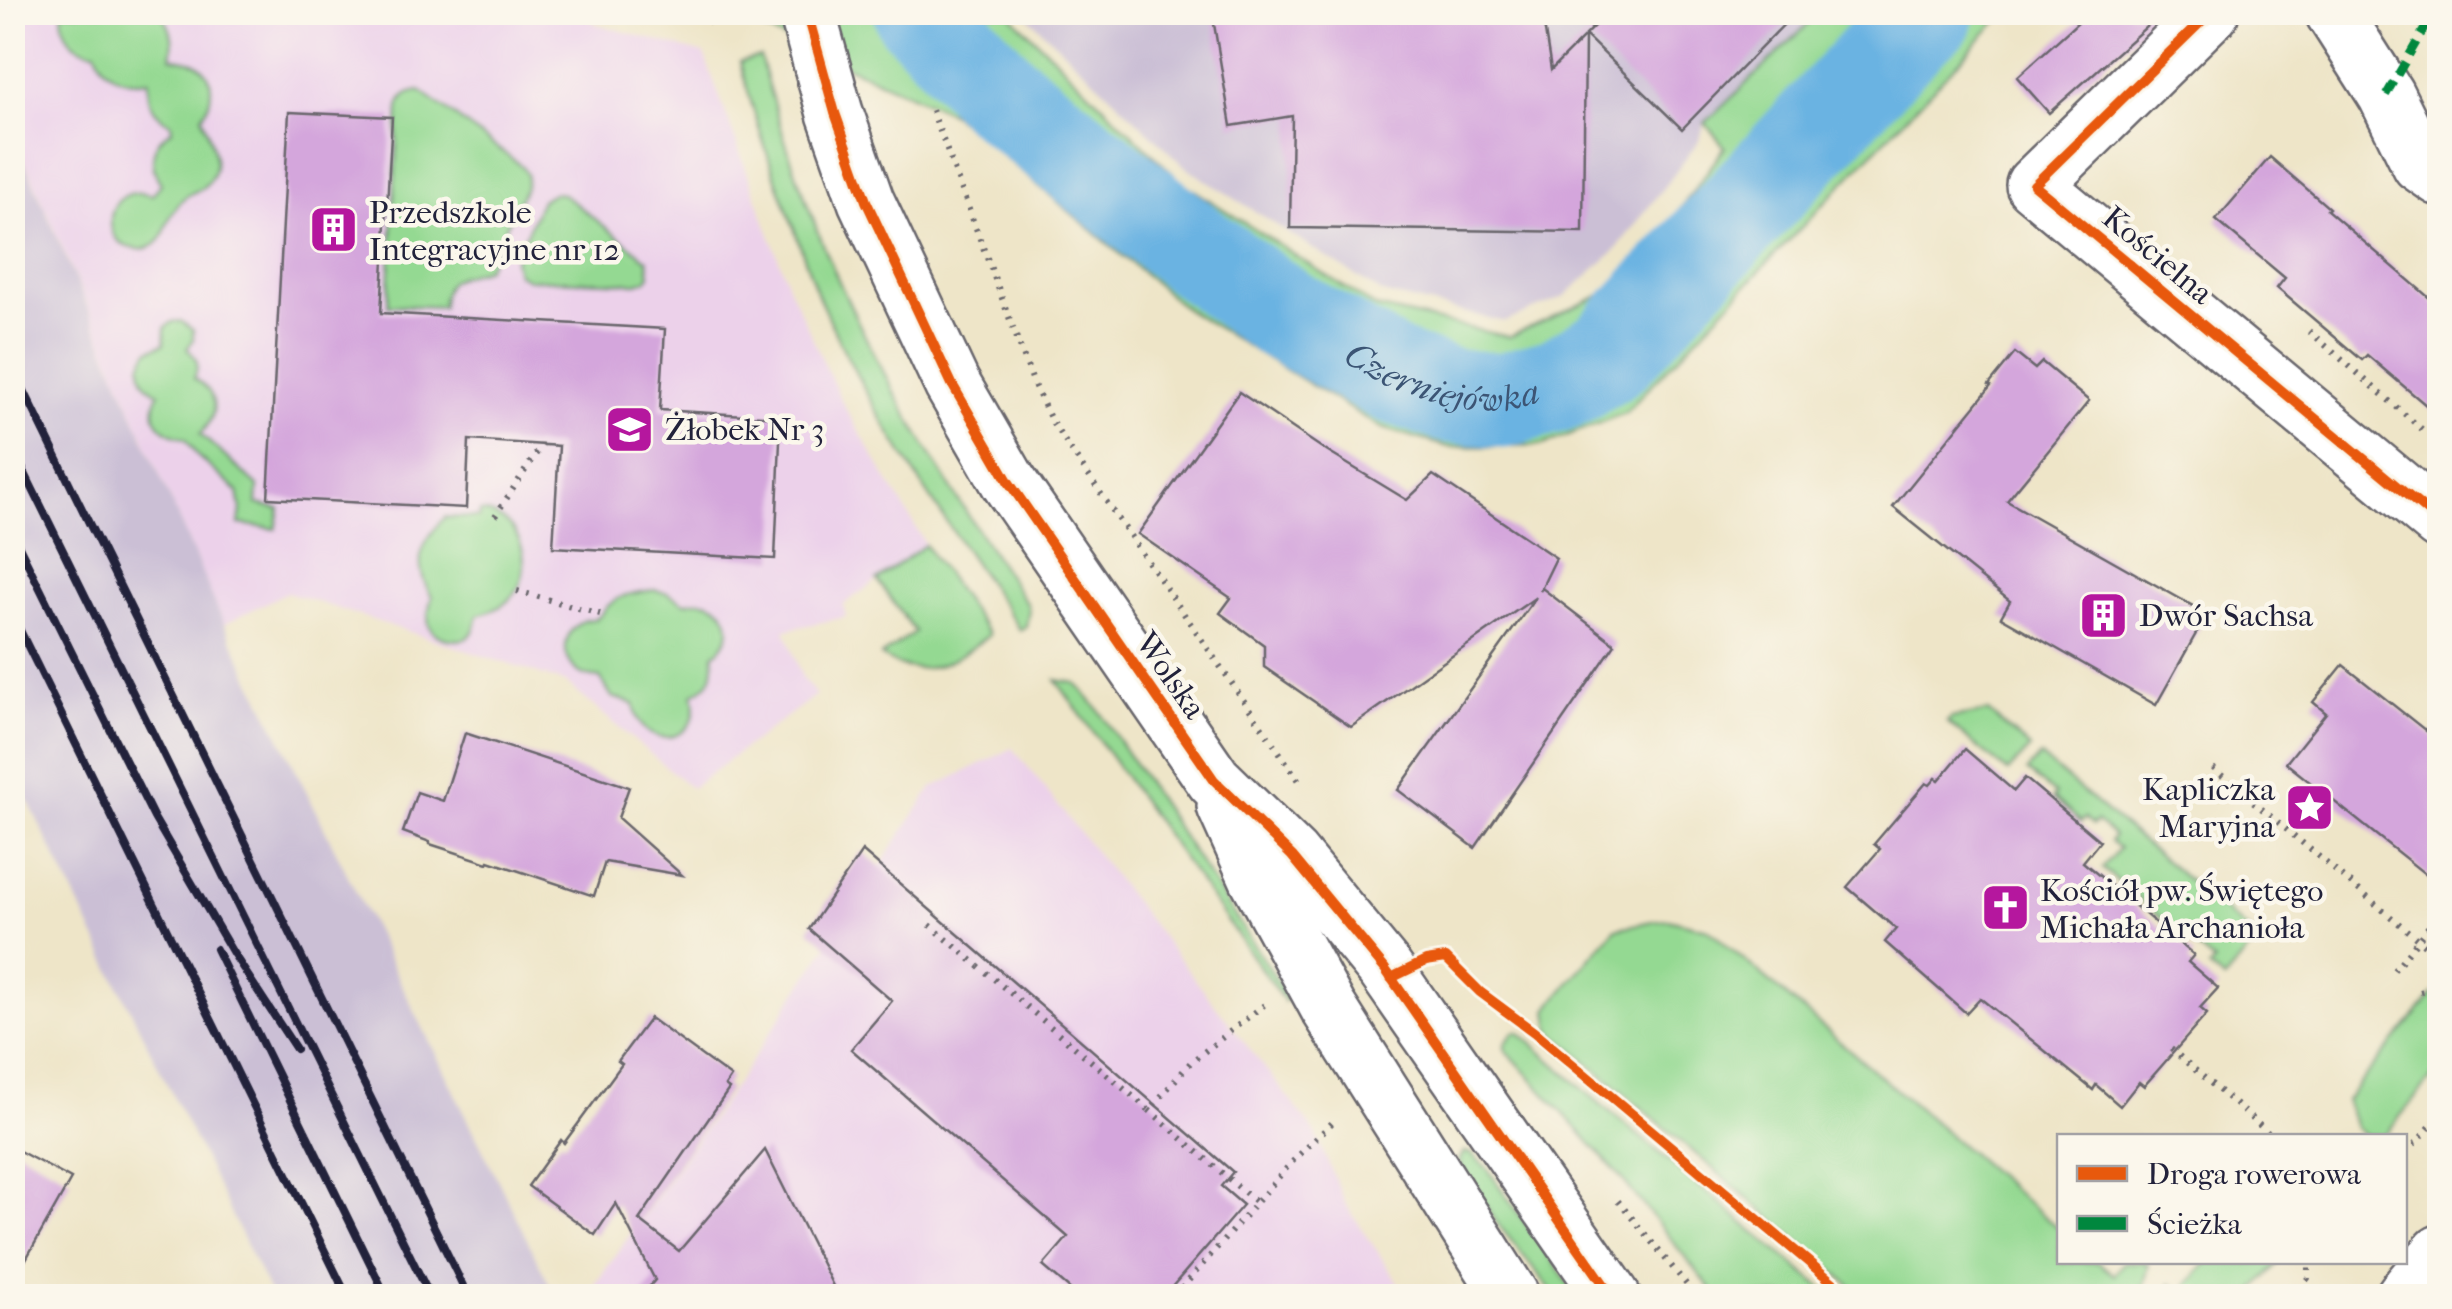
<svg xmlns="http://www.w3.org/2000/svg" width="2452" height="1309" font-family="'IM FELL French Canon',serif">
  <rect width="100%" height="100%" fill="#fbf7ec"/>
  <filter id="ink" filterUnits="userSpaceOnUse"><feTurbulence type="fractalNoise" baseFrequency=".01" numOctaves="2"/><feDisplacementMap in="SourceGraphic" scale="20" xChannelSelector="R" yChannelSelector="G"/><feConvolveMatrix kernelMatrix="1 2 1 2 8 2 1 2 1" color-interpolation-filters="sRGB"/></filter>
  <filter id="wash" filterUnits="userSpaceOnUse"><feTurbulence type="fractalNoise" baseFrequency=".0048" numOctaves="4" result="noise"/><feDisplacementMap in="SourceGraphic" scale="40" xChannelSelector="R" yChannelSelector="G"/><feGaussianBlur stdDeviation="2.25" result="paint"/><feColorMatrix in="noise" values="0 0 0 0 0 0 0 0 0 0 0 0 0 0 0 0 0 1.4 0 .05"/><feComposite in="paint" operator="in"/></filter>
  <g filter="url(#wash)">
    <rect width="100%" height="100%" fill="#eee5c8"/>
    <g fill="#ecd1ea">
      <polygon points="12,13 580,13 596,24 704,54 790,290 843,404 926,545 843,605 846,617 785,630 802,677 816,695 691,788 566,683 287,592 224,624 13,133"/>
      <polygon points="1013,748 1315,1132 1345,1203 1407,1296 587,1296 743,1074 932,788"/>
    </g>
    <g fill="#cbbfd5">
      <polygon points="1024,13 1820,13 1705,122 1700,139 1616,250 1564,297 1505,322 1382,293 1187,168"/>
      <polygon points="12,133 224,624 555,1296 271,1296 13,770"/>
    </g>
    <g fill="#94d992" stroke="#5b7e66" stroke-width="2.5">
      <path d="M62,12l98,1c12,13 15,27 11,44 8,3 17,2 25,6 20,12 18,37 6,53 7,23 26,53 0,72 -7,4 -14,6 -20,12 -4,5 -11,14 -13,20 -4,7 -4,15 -10,21 -5,6 -14,9 -21,8 -41,-1 -35,-69 14,-54l9,-11c-13,-20 -11,-41 11,-54l-1,-7c-19,-10 -25,-22 -22,-43 -26,4 -44,-4 -53,-29 -23,-2 -34,-16 -34,-39z"/>
      <polygon points="727,13 1009,13 1180,181 1375,307 1509,337 1626,284 1725,147 1705,123 1820,13 2005,13 1625,413 1543,445 1449,447 1382,428 1186,309 952,113"/>
      <path d="M760,57c23,83 51,166 88,244 50,107 113,206 179,303l2,6 -3,16 -6,4c-71,-104 -148,-212 -199,-328 -11,-26 -19,-53 -29,-79 -20,-53 -38,-106 -52,-161z"/>
      <path d="M420,91l102,75 5,9 -1,11 -40,82c-27,12 -42,3 -44,39l-54,-2 11,-197c3,-13 9,-15 21,-17z"/>
      <polygon points="553,193 563,194 648,260 650,275 646,280 637,283 528,279 517,273 514,261 541,200"/>
      <path d="M181,321l12,9v10l-6,9c12,9 12,17 7,30 25,13 25,37 6,55l58,52 -1,18 23,5 -4,20 -37,-5 2,-15 -3,-17 -41,-36 -11,-17c-24,-7 -40,-19 -27,-46 -13,-6 -18,-14 -18,-29l8,-14 15,-6 1,-16 7,-6z"/>
      <path d="M480,512c37,2 55,48 37,78 -9,15 -24,21 -39,25 -2,8 -3,18 -10,22 -8,5 -17,3 -24,1 -21,-7 -17,-24 -12,-41 -20,-34 -13,-52 13,-80l34,1z"/>
      <path d="M925,545l64,90c-34,26 -67,49 -108,21l34,-24 -38,-52z"/>
      <path d="M654,590l14,3 17,10c37,-13 61,28 29,51 1,22 -2,30 -21,40 14,47 -52,64 -59,10l-22,-7 -12,-19c-12,-1 -22,-3 -29,-14 -10,-14 -5,-33 10,-42 5,-3 11,-2 16,-4 5,-3 7,-9 11,-12 12,-12 30,-14 46,-16z"/>
      <polygon points="1056,680 1076,683 1098,709 1289,998 1284,1001"/>
      <polygon points="1988,712 2030,748 2008,772 1947,722 1951,718"/>
      <polygon points="2040,756 2258,939 2224,980 2209,968 2214,962 2102,868 2119,848 2110,841 2114,836 2096,821 2093,825 2085,818 2081,822 2053,798 2055,794 2027,771"/>
      <polygon points="1668,919 1708,929 2059,1229 2060,1262 2098,1262 2114,1275 2124,1262 2144,1262 2149,1265 2141,1296 1863,1296 1551,1031 1548,1010 1555,1000 1615,929 1652,921"/>
      <polygon points="2439,994 2439,1069 2384,1136 2365,1136 2355,1127 2346,1100 2429,999 2433,995"/>
      <polygon points="1514,1032 1519,1032 1591,1096 1832,1296 1717,1296 1618,1174 1505,1049 1505,1044"/>
      <polygon points="1464,1152 1471,1154 1486,1167 1577,1296 1556,1296 1497,1223 1462,1171 1459,1160"/>
      <polygon points="2208,1262 2279,1262 2249,1296 2167,1296 2171,1284 2182,1291"/>
    </g>
    <g fill="none" stroke-linecap="round" stroke-linejoin="round">
      <path stroke="#6bb3e2" stroke-width="95" id="s1" d="M921,12l79,82 191,154 91,65 111,63 58,20 52,4 58,-16 50,-31 298,-325 19,-16"/>
    </g>
    <g id="blocks">
      <g fill="#d4a6dc">
        <polygon points="1212,12 1542,12 1551,70 1585,36 1583,232 1290,228 1292,116 1231,126"/>
        <polygon points="1608,12 1796,12 1682,129 1585,35"/>
        <polygon points="2089,12 2163,12 2049,113 2017,77"/>
        <polygon points="289,112 392,117 381,313 665,329 660,410 781,417 775,559 553,547 559,446 469,440 466,508 268,498"/>
        <polygon points="2270,157 2329,208 2327,210 2440,307 2440,417 2367,355 2362,360 2277,288 2285,278 2216,220"/>
        <polygon points="2015,353 2035,369 2042,362 2089,401 2007,501 2207,614 2156,705 2001,617 2010,601 1893,507 1991,386 1989,385"/>
        <polygon points="1239,392 1328,452 1407,500 1433,475 1556,558 1540,591 1542,588 1615,644 1475,848 1398,790 1536,597 1351,727 1264,667 1264,645 1220,613 1231,598 1138,534"/>
        <polygon points="2343,665 2440,742 2440,886 2286,763 2326,713 2313,702"/>
        <polygon points="465,733 629,787 618,818 682,875 605,862 594,896 489,861 488,863 430,844 430,842 403,832 417,792 443,801"/>
        <polygon points="1965,749 2014,791 2025,778 2100,841 2083,862 2194,955 2188,962 2218,988 2200,1008 2207,1014 2144,1086 2139,1082 2120,1106 2096,1085 2093,1090 1980,998 1966,1013 1885,942 1896,929 1847,887 1880,849 1874,844 1926,783 1930,785 1936,778 1939,780"/>
        <polygon points="862,851 1233,1172 1221,1186 1243,1205 1164,1296 1078,1296 1043,1266 1068,1237 851,1049 892,1001 809,929"/>
        <polygon points="650,1018 731,1077 725,1086 729,1089 639,1220 679,1251 765,1150 838,1296 641,1296 655,1280 616,1203 595,1235 528,1186 561,1140 564,1143 622,1064 618,1061"/>
        <polygon points="12,1147 71,1179 12,1284"/>
      </g>
    </g>
  </g>
  <g filter="url(#ink)">
    <use href="#blocks" fill-opacity="0" stroke="#69666c" stroke-width="2.5"/>
    <g fill="none" stroke-linecap="round" stroke-linejoin="round">
      <defs>
        <g id="street">
          <polyline points="2211,12 2034,185 2440,522"/>
          <polyline points="2333,12 2386,95 2420,164 2440,178"/>
        </g>
        <g id="secondary">
          <polyline points="807,12 835,113 866,201 952,384 1008,481 1214,780 1292,856 1385,969 1612,1296"/>
          <polyline points="1225,806 1257,877 1328,1007 1511,1296"/>
          <polyline points="2404,1296 2440,1253"/>
        </g>
      </defs>
      <use href="#street" stroke="#69666c" stroke-width="60"/>
      <use href="#secondary" stroke="#69666c" stroke-width="60"/>
      <g stroke="#69666c" stroke-width="6" stroke-dasharray="2.5 8" stroke-linecap="butt">
        <polyline points="709,12 713,31"/>
        <polyline points="932,110 1035,387 1053,424 1302,785"/>
        <polyline points="2309,331 2424,431"/>
        <polyline points="495,516 542,445"/>
        <polyline points="517,591 600,614"/>
        <polyline points="2426,731 2437,718 2440,720"/>
        <polyline points="2213,768 2440,958"/>
        <polyline points="930,925 1149,1110 1191,1062 1264,1005"/>
        <polyline points="2394,970 2433,921 2440,890"/>
        <polyline points="2420,992 2440,988"/>
        <polyline points="2171,1049 2272,1136"/>
        <polyline points="1149,1110 1257,1203"/>
        <polyline points="2404,1148 2416,1143 2440,1115"/>
        <polyline points="1618,1201 1696,1296"/>
        <polyline points="1175,1296 1291,1163 1337,1118"/>
        <polyline points="2293,1296 2308,1278 2308,1262"/>
      </g>
      <use href="#street" stroke="#fff" stroke-width="55"/>
      <use href="#secondary" stroke="#fff" stroke-width="55"/>
      <g stroke="#22223b" stroke-width="8">
        <polyline points="12,366 468,1296"/>
        <polyline points="12,447 430,1296"/>
        <polyline points="12,532 154,818 233,953 296,1049"/>
        <polyline points="12,614 347,1296"/>
        <polyline points="216,949 386,1296"/>
      </g>
      <polyline stroke="#00873e" stroke-width="8" stroke-dasharray="15 8" stroke-linecap="butt" points="2386,95 2434,12"/>
      <defs>
        <g id="cycleway">
          <polyline points="807,12 835,113 866,201 952,384 1008,481 1214,780 1292,856 1385,969 1612,1296"/>
          <polyline points="2211,12 2034,185 2440,522"/>
          <polyline points="1391,978 1426,961 1446,958 1480,992 1534,1032 1849,1296"/>
        </g>
      </defs>
      <use href="#cycleway" stroke="#fbf7ec" stroke-width="16"/>
      <use href="#cycleway" stroke="#e8590c" stroke-width="10"/>
    </g>
  </g>
  <defs>
    <symbol id="building-square" viewBox="-11 -11 22 22"><rect x="-9" y="-9" width="18" height="18" rx="4" fill="#b5179e" stroke="#fbf7ec"/><path d="M-4-6H4V6H1V3H-1V6H-4ZM-2.5-4.3h1.7v1.8h-1.7ZM.8-4.3h1.7v1.8H.8ZM-2.5-1h1.7V.8h-1.7ZM.8-1h1.7V.8H.8Z" fill="#fff"/></symbol>
    <symbol id="school-square" viewBox="-11 -11 22 22"><rect x="-9" y="-9" width="18" height="18" rx="4" fill="#b5179e" stroke="#fbf7ec"/><path d="M0-5L7-2L0 1L-7-2ZM-4 1L0 2.5L4 1V4Q0 6-4 4Z" fill="#fff"/></symbol>
    <symbol id="sight-square" viewBox="-11 -11 22 22"><rect x="-9" y="-9" width="18" height="18" rx="4" fill="#b5179e" stroke="#fbf7ec"/><path d="M0-6L1.8-2.2L6-1.7L2.9 1.2L3.7 5.4L0 3.3L-3.7 5.4L-2.9 1.2L-6-1.7L-1.8-2.2Z" fill="#fff"/></symbol>
    <symbol id="church-square" viewBox="-11 -11 22 22"><rect x="-9" y="-9" width="18" height="18" rx="4" fill="#b5179e" stroke="#fbf7ec"/><path d="M-1.2-6h2.4v3.5h3.3v2.4h-3.3V6h-2.4V-.1h-3.3v-2.4h3.3Z" fill="#fff"/></symbol>
  </defs>
  <g fill-rule="evenodd">
    <use href="#building-square" x="306" y="202" width="55" height="55"/>
    <use href="#school-square" x="602" y="402" width="55" height="55"/>
    <use href="#building-square" x="2076" y="588" width="55" height="55"/>
    <use href="#sight-square" x="2282" y="780" width="55" height="55"/>
    <use href="#church-square" x="1978" y="880" width="55" height="55"/>
  </g>
  <g text-anchor="middle" stroke-width="9" stroke-linejoin="round" paint-order="stroke">
    <g font-size="32" fill="#22223b" stroke="#fbf7ec" text-anchor="start">
      <text x="369" y="223">Przedszkole<tspan x="369" dy="37">Integracyjne nr 12</tspan></text>
      <text x="665" y="440">Żłobek Nr 3</text>
      <text x="2139" y="626">Dwór Sachsa</text>
      <text x="2275" y="800" text-anchor="end">Kapliczka<tspan x="2275" dy="37">Maryjna</tspan></text>
      <text x="2040" y="901">Kościół pw. Świętego<tspan x="2040" dy="37">Michała Archanioła</tspan></text>
    </g>
    <g font-size="32" fill="#22223b" stroke="#fbf7ec">
      <text transform="translate(2158 255) rotate(40)" y="11">Kościelna</text>
      <text transform="translate(1171 675) rotate(55)" y="11">Wolska</text>
    </g>
    <g font-size="35" font-style="italic" fill="#3c5575" stroke="#fbf7ec">
      <text dy="12" stroke="none"><textPath href="#s1" startOffset="648">Czerniejówka</textPath></text>
    </g>
  </g>
  <rect width="2452" height="1309" fill="none" stroke="#fbf7ec" stroke-width="50"/>
  <rect x="2057" y="1134" width="350" height="130" fill="#fbf7ec" stroke="#a4a2a5" stroke-width="2.5"/>
  <rect x="2077" y="1166" width="50" height="15" fill="#e8590c" stroke="#a4a2a5" stroke-width="2.5"/>
  <text x="2147" y="1184" font-size="30" fill="#22223b">Droga rowerowa</text>
  <rect x="2077" y="1216" width="50" height="15" fill="#00873e" stroke="#a4a2a5" stroke-width="2.5"/>
  <text x="2147" y="1234" font-size="30" fill="#22223b">Ścieżka</text>
</svg>
